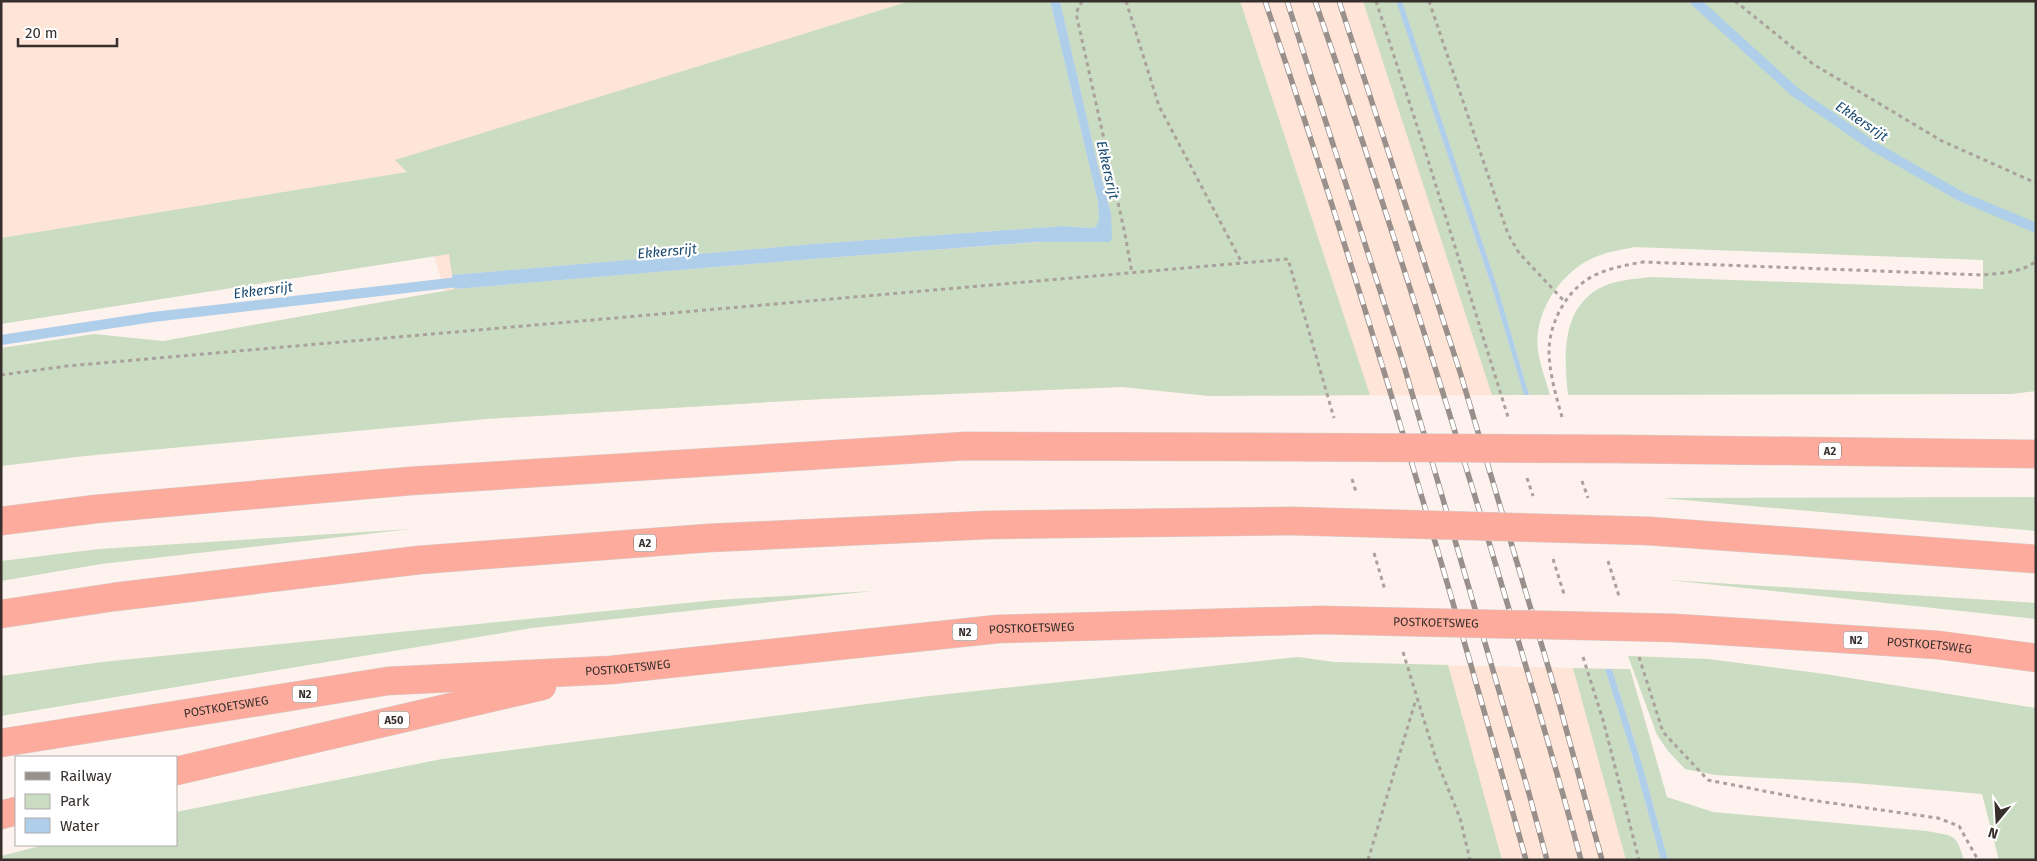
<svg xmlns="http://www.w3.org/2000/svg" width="2037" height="861" font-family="'Fira Sans',sans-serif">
  <rect width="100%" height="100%" fill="#fdf2ed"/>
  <g fill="#fee5d8">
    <polygon points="1,1 1414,1 1546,395 1210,396 1122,387 822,399 486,419 407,172 1,238"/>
    <polygon points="1428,665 1630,669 1656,757 1683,860 1476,860"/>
  </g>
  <g fill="#cadcc1">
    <polygon points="910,1 1050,1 1098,202 1099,219 1096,227 1089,228 1063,226 813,244 452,275 449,254 1,324 1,238 407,172 395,160"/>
    <polygon points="1060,1 1240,1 1370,395 1210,396 1122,387 822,399 486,419 85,456 1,466 1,348 94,334 163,341 455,289 813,259 1111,237 1111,213 1098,166"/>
    <polygon points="1363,1 1396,1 1494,294 1524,395 1492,395"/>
    <path d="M1402,1h634v390l-25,3 -443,1c-4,-38 -7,-84 30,-106 16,-9 36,-10 53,-12l332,12v-29l-349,-13c-13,3 -28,5 -41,11 -33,15 -60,55 -55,93 2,14 8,30 12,44h-21l-30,-103z"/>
    <polygon points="2036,497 2036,531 1662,498"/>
    <polygon points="411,529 101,564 1,581 1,561 99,549"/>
    <polygon points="1669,580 2036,603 2036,619"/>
    <polygon points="873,591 532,628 1,716 1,676 102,662 716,600"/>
    <polygon points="1628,656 1708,659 1825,674 2036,708 2036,860 1999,860 1982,794 1855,783 1715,775 1685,769 1668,751 1657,735"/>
    <polygon points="1298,657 1334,662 1448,665 1502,860 1,860 1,856 44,845 176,845 176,812 442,759 929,696"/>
    <polygon points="1573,668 1605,669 1633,758 1661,860 1626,860"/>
    <path d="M1612,669h18l37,128 46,15 214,19c27,6 28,0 37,29h-296l-24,-89z"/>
  </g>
  <g fill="#aeceea">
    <polygon points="1050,1 1060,1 1098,166 1111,213 1112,239 1109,242 1038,242 813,259 455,289 452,275 813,244 1063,226 1089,228 1096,227 1099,219 1098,202"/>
    <polygon points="1396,1 1402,1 1499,292 1529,395 1524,395 1494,294"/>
    <polygon points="1605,669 1612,669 1644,771 1668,860 1661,860 1633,758"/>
  </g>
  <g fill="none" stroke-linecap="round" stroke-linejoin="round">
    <g stroke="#aeceea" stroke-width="10">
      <polyline points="1695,1 1795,92 1873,146 1960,196 2036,228"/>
      <polyline points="1,340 153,317 467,281"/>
    </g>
    <defs>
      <g id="motorway">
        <polyline points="1624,449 2036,454"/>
        <polyline points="1,521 96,509 410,481 966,446 1271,447"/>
        <polyline points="1649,531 2036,559"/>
        <polyline points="1,614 114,597 419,560 708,538 987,525 1292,521"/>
        <path id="s1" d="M1675,628l263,17 98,13"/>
        <path id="s2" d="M1,743l387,-62 223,-11 387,-41 323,-9"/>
        <polyline points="176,771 542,686"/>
        <polyline points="1,815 16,811"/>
      </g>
    </defs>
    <use href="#motorway" stroke="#d3d1d1" stroke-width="29"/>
    <g stroke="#aaa19d" stroke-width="3" stroke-dasharray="4 4" stroke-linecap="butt">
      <polyline points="1082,1 1076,13 1125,234 1132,273"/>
      <polyline points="1126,1 1159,106 1242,263"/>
      <polyline points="1376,1 1423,144 1508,417"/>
      <polyline points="1429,1 1508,234 1519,253 1565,302"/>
      <polyline points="1735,1 1813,64 1942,141 2036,183"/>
      <polyline points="1,375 67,366 1288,259 1334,418"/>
      <path d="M1562,417c-6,-21 -13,-45 -13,-67 1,-30 19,-62 46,-75 15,-7 31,-10 48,-13l340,13c17,-2 39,-2 53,-14"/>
      <polyline points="1527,478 1533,496"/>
      <polyline points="1352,479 1356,492"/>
      <polyline points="1582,481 1588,498"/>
      <polyline points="1374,553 1385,590"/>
      <polyline points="1553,559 1564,594"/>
      <polyline points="1608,561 1619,596"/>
      <polyline points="1403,652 1436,759 1460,818 1470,860"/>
      <polyline points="1583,657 1603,720 1639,860"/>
      <polyline points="1639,657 1663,732 1708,780 1810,800 1938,818 1959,826 1978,860"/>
      <polyline points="1368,860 1416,699"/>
    </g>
    <use href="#motorway" stroke="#fdab9d" stroke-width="28"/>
    <defs>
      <g id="rail">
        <path d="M1265,1c96,283 181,571 261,859"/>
        <polyline points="1287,1 1402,359 1528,790 1547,860"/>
        <path d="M1315,1c62,178 118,358 173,538 32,107 64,213 93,321"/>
        <polyline points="1339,1 1460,372 1559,703 1602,860"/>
      </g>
    </defs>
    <use href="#rail" stroke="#99908c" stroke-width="5.5"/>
    <use href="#rail" stroke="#fff" stroke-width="4" stroke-dasharray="11" stroke-linecap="butt"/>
    <defs>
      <g id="motorway-bridge">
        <polyline points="1271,447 1624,449"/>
        <polyline points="1292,521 1649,531"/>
        <path id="s3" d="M1321,620l354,8"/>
      </g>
    </defs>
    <use href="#motorway-bridge" stroke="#d3d1d1" stroke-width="29" stroke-linecap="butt"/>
    <use href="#motorway-bridge" stroke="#fdab9d" stroke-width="28"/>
  </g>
  <g text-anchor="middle" stroke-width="4.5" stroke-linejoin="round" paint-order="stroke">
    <g fill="#fff" stroke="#726d6b" stroke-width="1">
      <rect x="1819" y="442.5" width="22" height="17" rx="4"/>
      <rect x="634" y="534.5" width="22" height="17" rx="4"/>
      <rect x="952.5" y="623.5" width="25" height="17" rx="4"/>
      <rect x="1843.5" y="631.5" width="25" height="17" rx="4"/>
      <rect x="292.5" y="685.5" width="25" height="17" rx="4"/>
      <rect x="379" y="711.5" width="30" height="17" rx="4"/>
    </g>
    <g font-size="11" font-weight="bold" fill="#362f2c">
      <text x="1830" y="455">A2</text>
      <text x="645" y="547">A2</text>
      <text x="965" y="636">N2</text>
      <text x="1856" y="644">N2</text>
      <text x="305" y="698">N2</text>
      <text x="394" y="724">A50</text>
    </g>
    <g font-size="12" fill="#362f2c" stroke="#fff">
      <text dy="4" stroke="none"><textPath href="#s3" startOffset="115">POSTKOETSWEG</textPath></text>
      <text dy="4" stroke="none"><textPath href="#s2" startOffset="1038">POSTKOETSWEG</textPath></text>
      <text dy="4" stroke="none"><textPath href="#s1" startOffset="255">POSTKOETSWEG</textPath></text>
      <text dy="4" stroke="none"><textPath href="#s2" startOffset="632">POSTKOETSWEG</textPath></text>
      <text dy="4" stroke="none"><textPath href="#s2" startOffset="228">POSTKOETSWEG</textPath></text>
    </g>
    <g font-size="14" font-style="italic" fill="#1a4a70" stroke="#fff">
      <text transform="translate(1862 121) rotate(34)" y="5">Ekkersrijt</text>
      <text transform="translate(1108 170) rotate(77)" y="5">Ekkersrijt</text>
      <text transform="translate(667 251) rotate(-5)" y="5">Ekkersrijt</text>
      <text transform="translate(263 290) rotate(-7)" y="5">Ekkersrijt</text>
    </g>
  </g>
  <rect width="2037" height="861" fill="none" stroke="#362f2c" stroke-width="5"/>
  <rect x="15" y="756" width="162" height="90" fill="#ffffff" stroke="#afacab"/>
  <rect x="25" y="772" width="25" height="8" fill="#99908c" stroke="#afacab"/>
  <text x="60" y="781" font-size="15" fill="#362f2c">Railway</text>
  <rect x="25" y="794" width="25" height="15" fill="#cadcc1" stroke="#afacab"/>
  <text x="60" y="806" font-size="15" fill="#362f2c">Park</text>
  <rect x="25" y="818" width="25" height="15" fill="#aeceea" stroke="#afacab"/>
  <text x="60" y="831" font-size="15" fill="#362f2c">Water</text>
  <g transform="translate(1997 821) rotate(198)" stroke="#ffffff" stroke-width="4" paint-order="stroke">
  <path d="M0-4L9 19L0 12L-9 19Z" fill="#362f2c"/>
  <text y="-8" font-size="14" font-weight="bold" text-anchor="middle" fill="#362f2c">N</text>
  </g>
  <path d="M18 38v8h99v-8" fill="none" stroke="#362f2c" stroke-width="2.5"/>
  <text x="25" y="38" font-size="15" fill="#362f2c" stroke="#ffffff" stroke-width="4" paint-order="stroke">20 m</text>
</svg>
